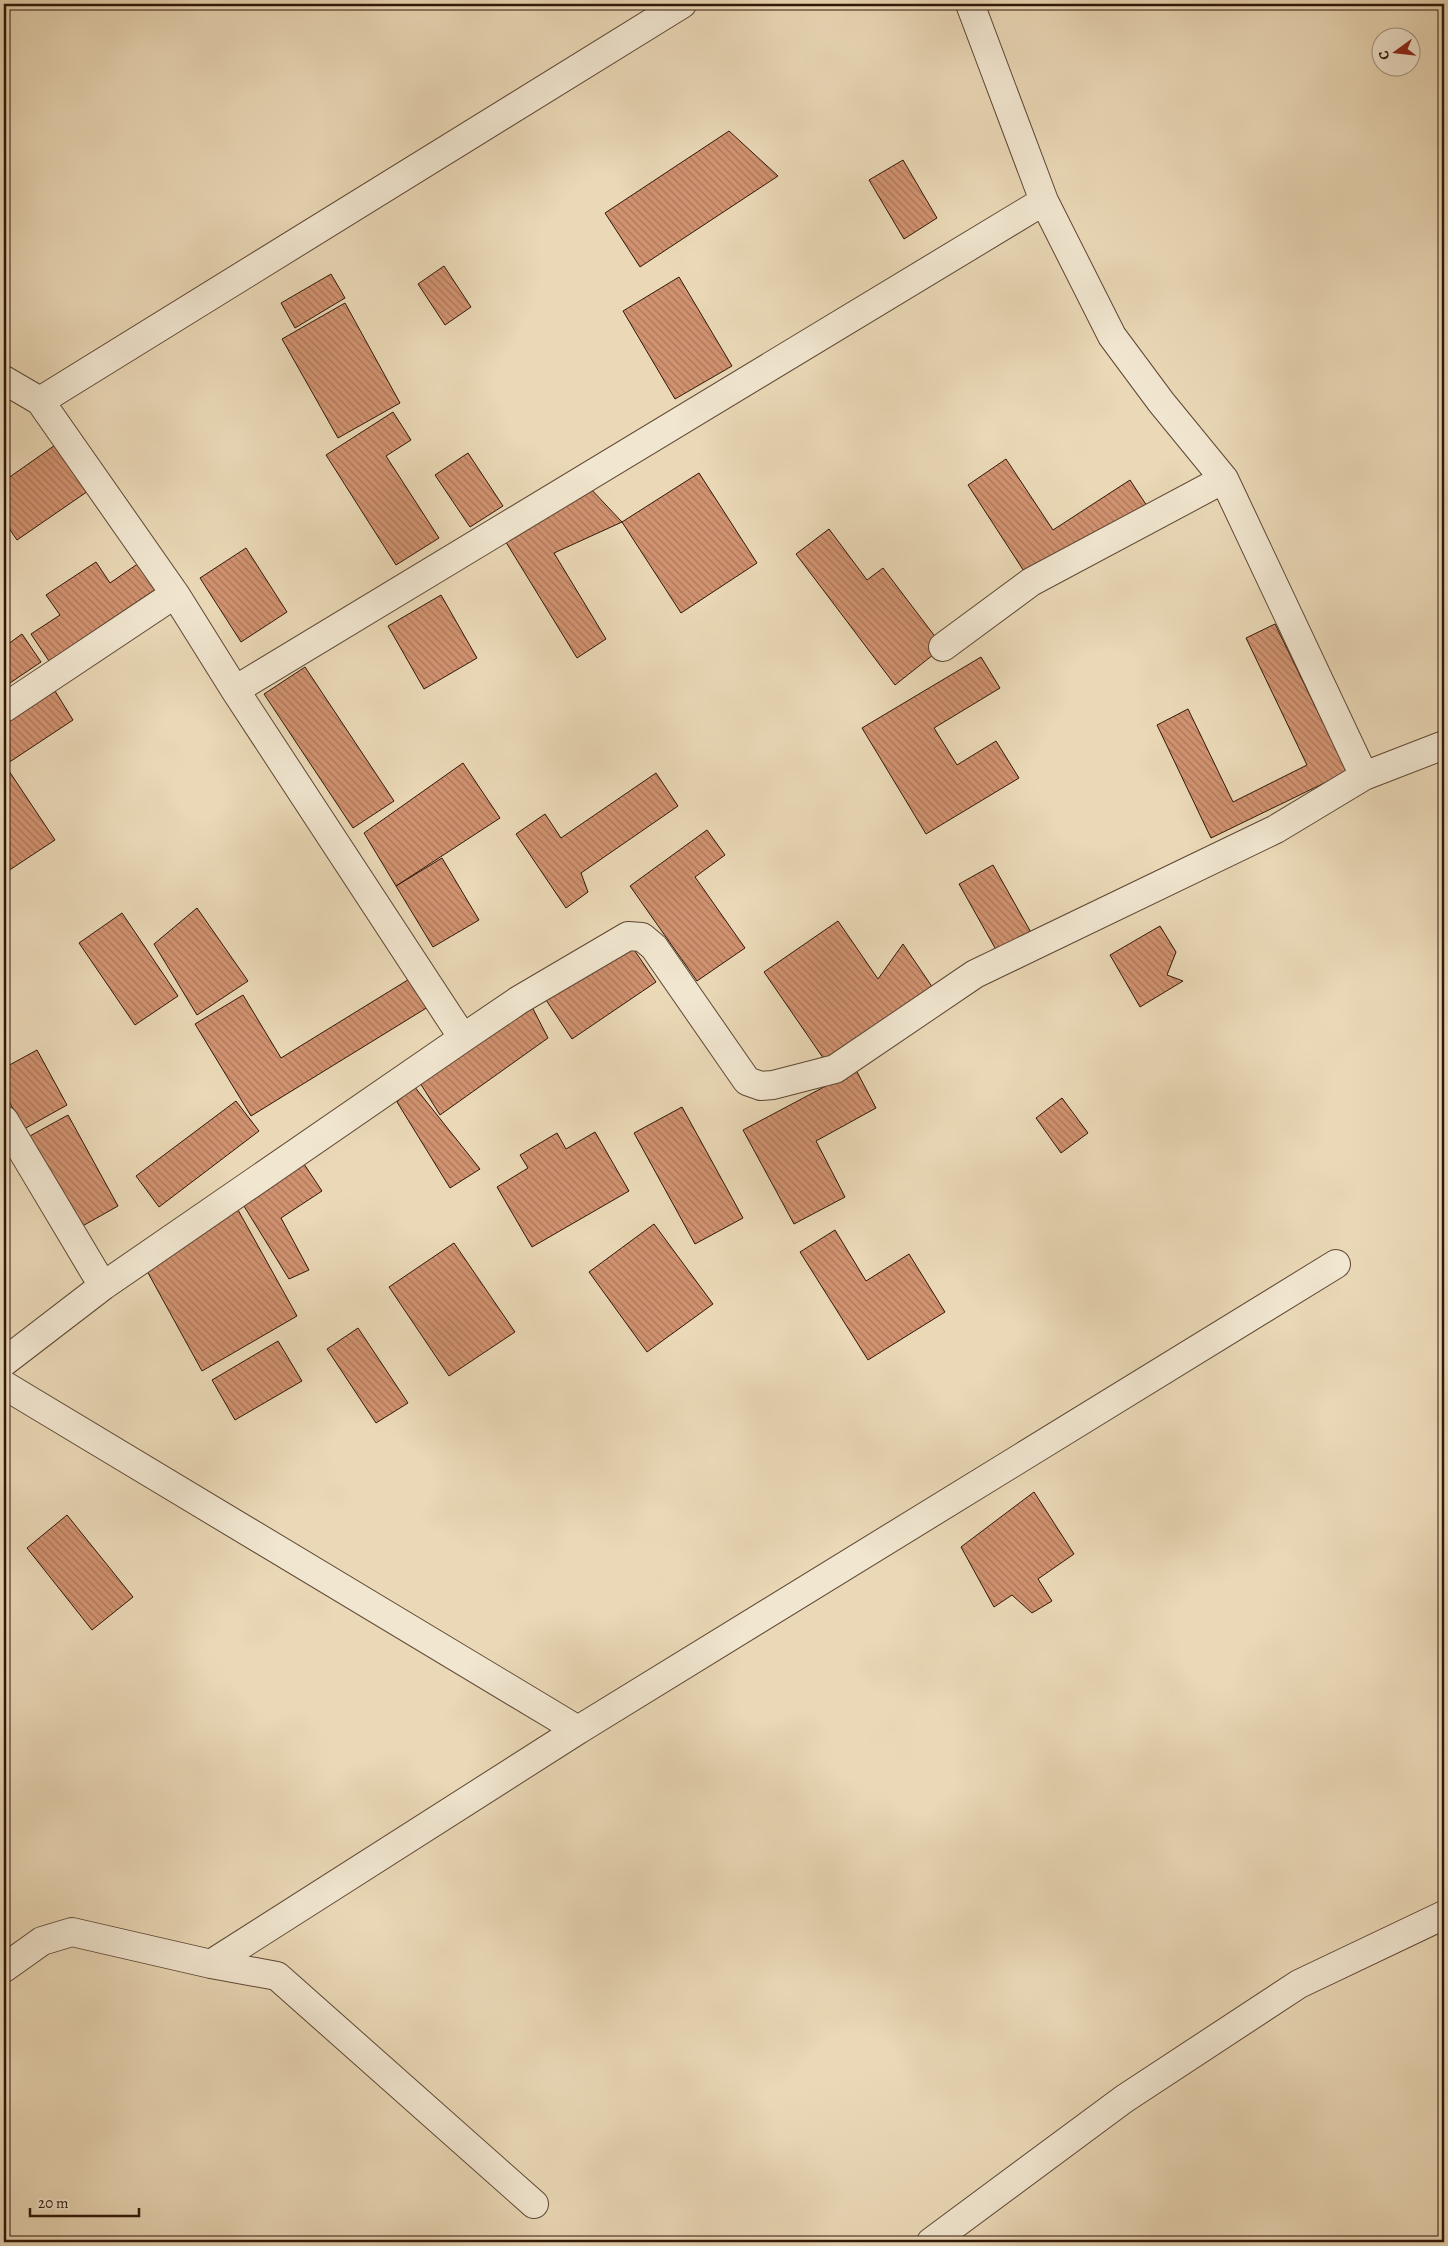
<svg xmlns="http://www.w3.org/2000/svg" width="1448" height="2246" font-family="Alegreya,serif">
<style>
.building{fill:url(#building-back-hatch);stroke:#301708}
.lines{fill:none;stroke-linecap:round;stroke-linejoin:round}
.minor-casing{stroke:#5e4734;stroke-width:30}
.minor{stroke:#f1e6d0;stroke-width:28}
</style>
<defs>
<pattern id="building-back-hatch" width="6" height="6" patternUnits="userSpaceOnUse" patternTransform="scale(1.25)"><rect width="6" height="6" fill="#d19270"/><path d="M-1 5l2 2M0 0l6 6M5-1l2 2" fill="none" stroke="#aa765a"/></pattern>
</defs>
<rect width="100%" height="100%" fill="#ead8b6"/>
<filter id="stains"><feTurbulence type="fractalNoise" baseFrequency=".004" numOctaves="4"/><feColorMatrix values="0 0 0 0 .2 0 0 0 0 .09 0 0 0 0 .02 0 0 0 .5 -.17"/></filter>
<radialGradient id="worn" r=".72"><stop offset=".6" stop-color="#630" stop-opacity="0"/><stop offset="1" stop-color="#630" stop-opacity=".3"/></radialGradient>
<path class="building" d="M729 131 778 176 640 267 605 213Z
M903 160 937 218 904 239 869 180Z
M444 266 471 307 445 325 418 284Z
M331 274 345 298 295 328 281 303Z
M679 277 732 366 675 399 623 311Z
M345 303 400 403 338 438 282 339Z
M393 412 411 440 386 456 439 538 396 565 326 455Z
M58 443 91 489 17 540 4 521V481Z
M468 453 503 506 470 527 435 475Z
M1006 459 1053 530 1130 480 1147 506 1031 582 968 485Z
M699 473 757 563 681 613 622 522Z
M589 487 622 522 554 553 606 639 577 658 504 539Z
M829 529 867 580 883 568 943 647 895 685 796 554Z
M246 548 287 612 241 642 200 578Z
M96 562 110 583 139 563 156 589 49 661 31 634 60 615 46 595Z
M441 595 477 658 424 689 388 626Z
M1275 624 1347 772 1211 838 1157 725 1188 709 1233 802 1307 765 1246 638Z
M22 634 41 662 4 687V647Z
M981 657 1000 688 934 728 957 765 996 741 1019 778 926 834 862 728Z
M305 667 394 801 353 828 264 694Z
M55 691 73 720 5 765 55 840 5 873 4 725Z
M463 763 500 818 396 886 364 833Z
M656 773 678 806 581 873 588 892 566 908 516 834 545 814 561 838Z
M707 830 725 855 695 877 745 948 697 981 630 886Z
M442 858 479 920 433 947 396 886Z
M993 865 1033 936 999 955 959 884Z
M197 908 248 981 197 1015 154 944Z
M122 913 178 996 135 1025 79 943Z
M838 921 878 979 903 944 935 991 828 1065 764 972Z
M1160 926 1176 952 1167 975 1183 981 1140 1007 1110 955Z
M626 938 656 982 572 1039 542 994Z
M411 978 428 1007 251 1116 195 1024 243 995 281 1058Z
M530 1003 548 1038 440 1115 417 1078Z
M37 1050 67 1105 24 1129 4 1092V1068Z
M856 1070 876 1108 816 1141 845 1197 794 1224 743 1130Z
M414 1086 480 1169 450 1188 397 1102Z
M1062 1098 1088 1133 1061 1153 1036 1118Z
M236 1101 259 1131 159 1207 136 1176Z
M682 1107 743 1218 695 1244 634 1133Z
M68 1115 118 1206 79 1228 28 1137Z
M595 1132 629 1191 532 1247 497 1187 528 1168 520 1155 557 1133 566 1149Z
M300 1158 322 1191 281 1218 309 1270 289 1279 239 1198Z
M233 1201 297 1316 202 1371 141 1260Z
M654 1224 713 1304 647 1352 589 1272Z
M835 1230 866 1281 909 1254 945 1312 868 1360 800 1252Z
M454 1243 515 1332 449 1376 389 1287Z
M358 1328 408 1403 376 1423 327 1349Z
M278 1341 302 1381 235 1420 212 1380Z
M1034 1492 1074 1554 1038 1579 1052 1601 1032 1613 1012 1595 994 1607 961 1547Z
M67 1515 133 1597 92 1630 27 1548Z"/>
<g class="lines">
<g class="minor-casing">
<path id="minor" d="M1044 201 1112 336 1161 402 1224 479
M4 380 40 401
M175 594 235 690 1044 201 970 4
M943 647 1031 582 1224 479 1364 776
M235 690 463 1038
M4 708 175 594 40 401 682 4
M4 1120 103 1286
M4 1362 103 1286 463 1038 519 1000 628 936 642 937 654 947 747 1081 761 1086 773 1085 835 1069 975 974 1276 829 1364 776 1444 745
M4 1385 578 1730 1336 1264
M211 1964 578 1730
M4 1968 42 1941 72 1932 211 1964 277 1976 534 2204
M931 2242 1124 2099 1299 1984 1444 1915"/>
</g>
<use href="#minor" class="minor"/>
</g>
<rect width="1448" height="2246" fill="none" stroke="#ead8b6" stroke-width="20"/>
<rect x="5" y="5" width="1438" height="2236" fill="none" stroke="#301708" stroke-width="2.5"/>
<rect x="10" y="10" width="1428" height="2226" fill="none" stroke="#301708"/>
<g transform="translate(1396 52) rotate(255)"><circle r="24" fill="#f1e6d0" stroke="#a49380"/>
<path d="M0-4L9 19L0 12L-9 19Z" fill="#8f2418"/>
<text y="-8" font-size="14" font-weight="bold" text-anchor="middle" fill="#301708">С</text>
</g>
<path d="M30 2208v8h109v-8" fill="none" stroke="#301708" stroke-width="2.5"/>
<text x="38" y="2208" font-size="15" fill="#301708" stroke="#f1e6d0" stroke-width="4" paint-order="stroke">20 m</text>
<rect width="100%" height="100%" filter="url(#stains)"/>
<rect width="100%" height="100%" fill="url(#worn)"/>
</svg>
